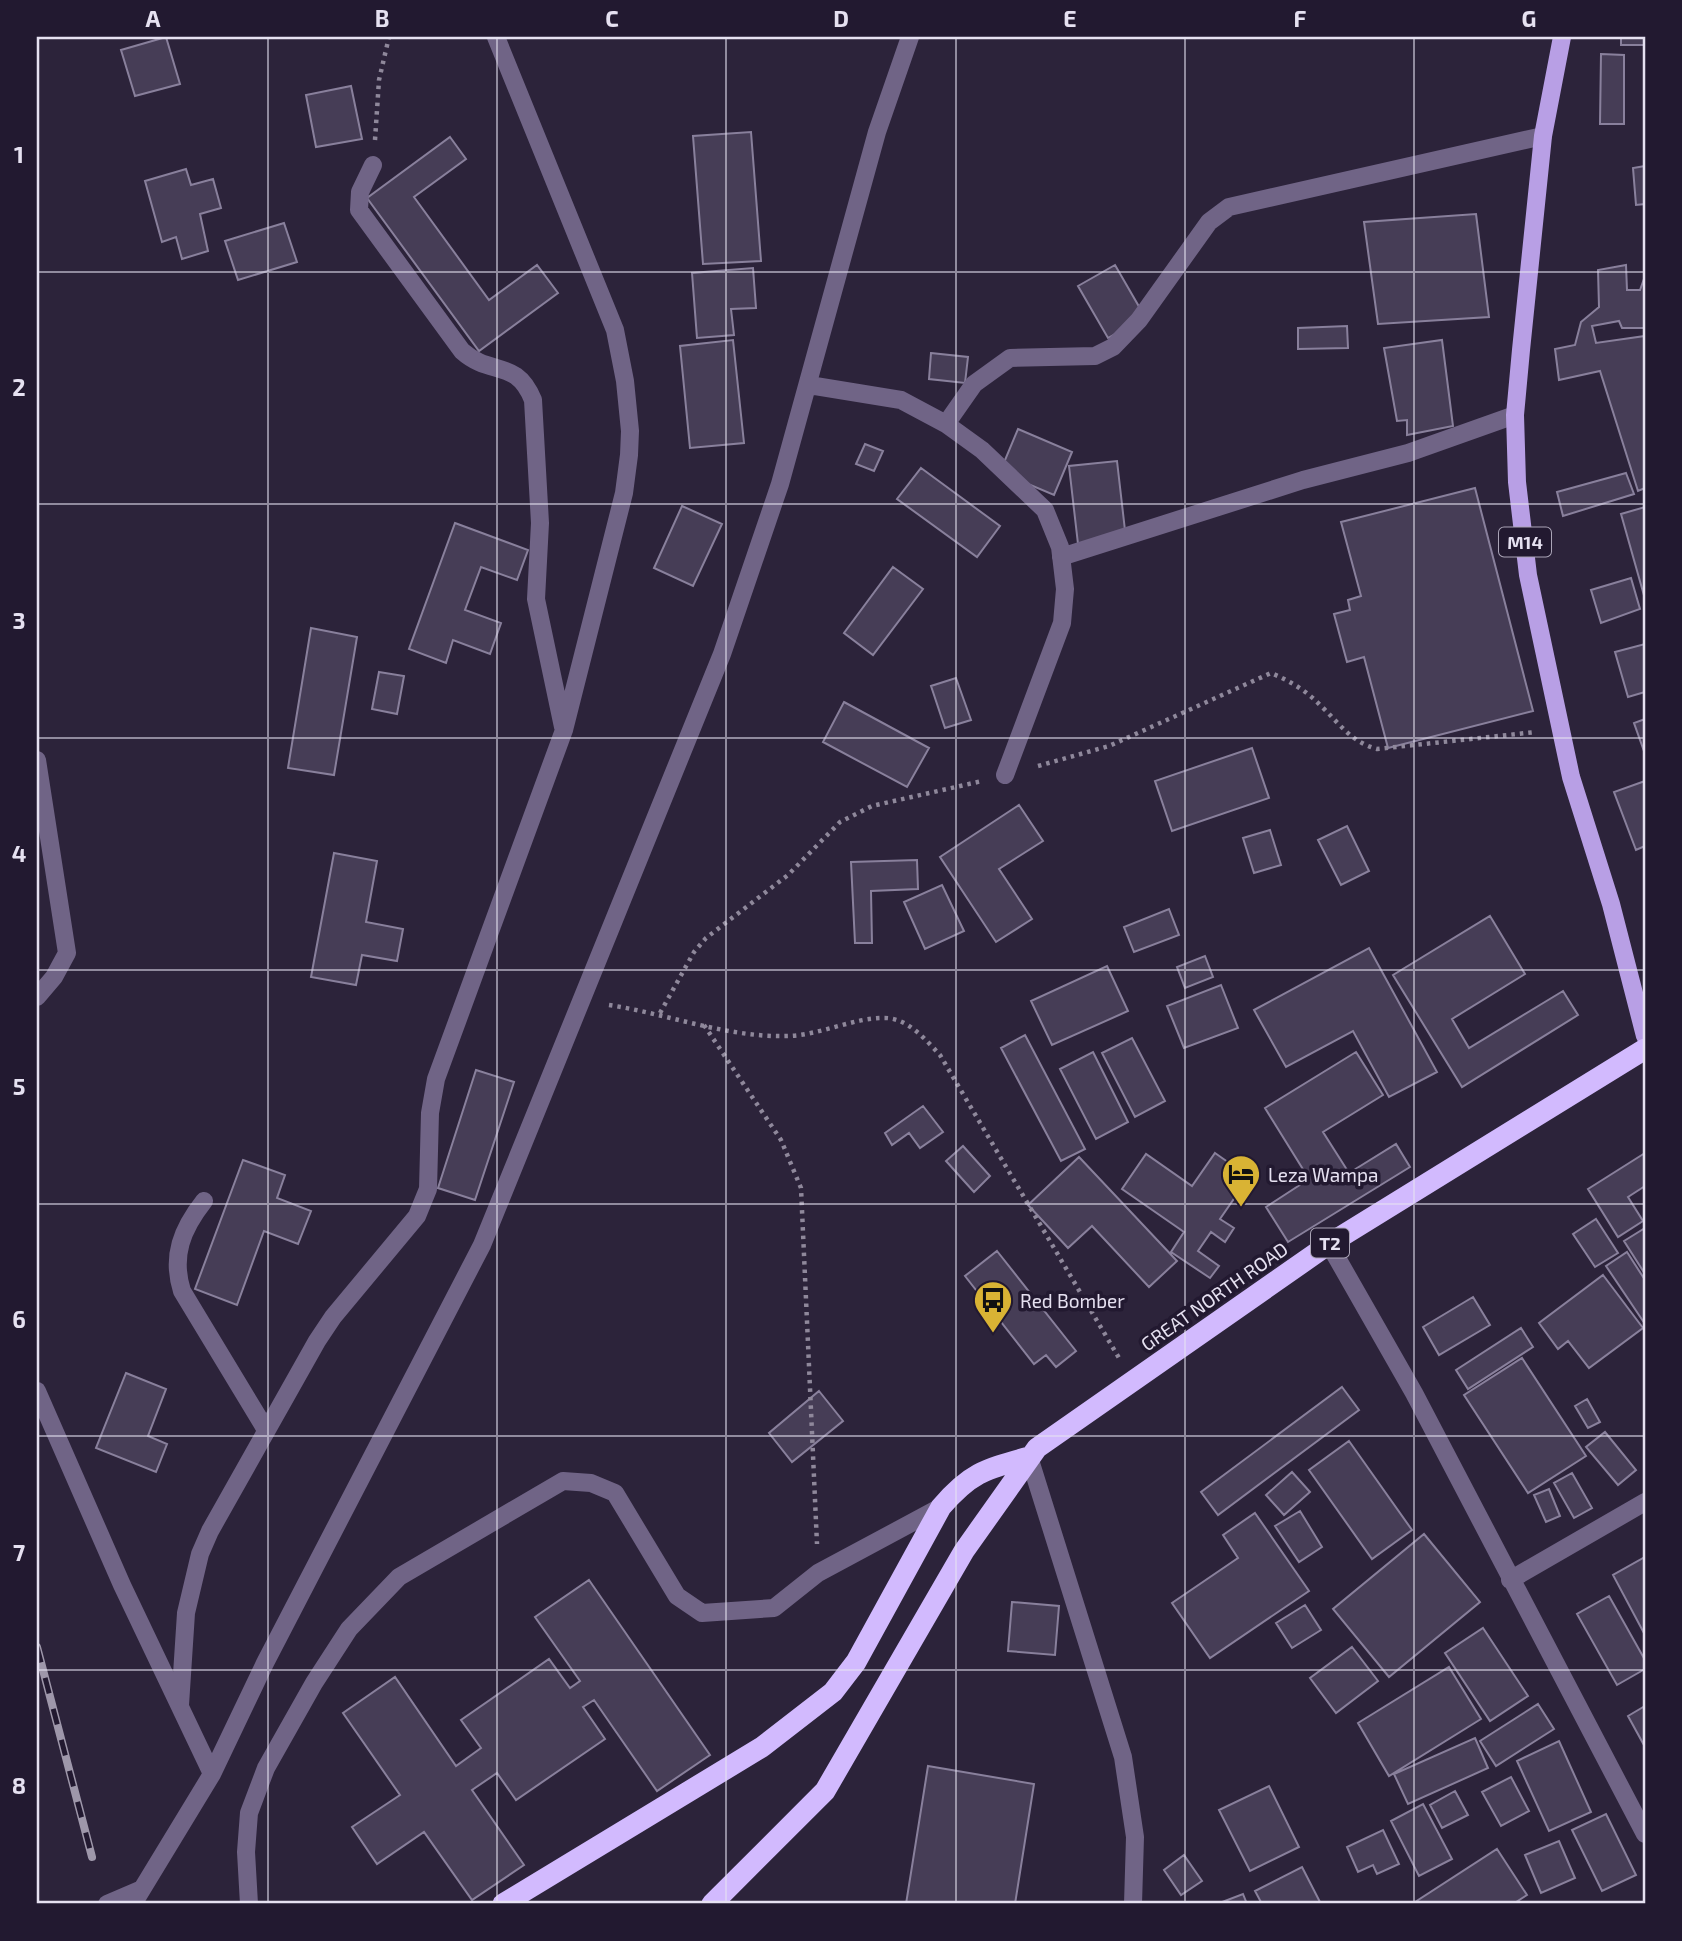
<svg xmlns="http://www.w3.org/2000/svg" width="1682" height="1941" font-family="'Exo 2',sans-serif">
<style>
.building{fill:#463d56;stroke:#89809c;stroke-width:2}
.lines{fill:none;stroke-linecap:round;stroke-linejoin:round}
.path{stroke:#8f889b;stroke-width:4.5;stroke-dasharray:3.5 5;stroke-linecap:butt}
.lane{stroke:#706486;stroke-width:18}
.street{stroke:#706486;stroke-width:18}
.primary{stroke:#b89fe5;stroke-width:18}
.highway{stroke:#d2bafe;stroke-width:21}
.rail-casing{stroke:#9e97aa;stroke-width:8}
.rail{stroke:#221930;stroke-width:5;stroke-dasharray:16;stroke-linecap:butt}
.grid{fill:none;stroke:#e6e1f1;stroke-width:2;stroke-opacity:0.55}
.labels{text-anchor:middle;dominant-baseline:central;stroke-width:7;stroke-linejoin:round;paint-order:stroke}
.shield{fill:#221930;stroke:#aba5b7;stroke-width:2}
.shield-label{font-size:18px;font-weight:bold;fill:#e6e1f1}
.poi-label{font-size:19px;fill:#e6e1f1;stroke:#221930;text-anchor:start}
.street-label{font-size:19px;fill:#e6e1f1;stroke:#221930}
.neatline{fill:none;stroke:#e6e1f1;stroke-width:2.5}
.grid-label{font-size:23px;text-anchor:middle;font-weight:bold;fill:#e6e1f1}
</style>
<rect width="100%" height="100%" fill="#2c233a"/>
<path class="building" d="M166 37 180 84 135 96 121 50Z
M1621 37H1645V45H1621Z
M1601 54 1624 55V124H1600Z
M351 86 362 139 316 147 306 95Z
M751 132 761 261 703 264 693 136Z
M450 137 466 159 414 197 489 300 537 265 558 293 479 351 367 198Z
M1645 166V204L1636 205 1633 168Z
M186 169 191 185 213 179 221 208 200 214 208 251 182 259 176 237 162 242 145 181Z
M1476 214 1489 317 1378 324 1364 222Z
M284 223 297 262 238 280 225 241Z
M1115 265 1145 317 1108 338 1078 286Z
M1626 265 1627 290H1640L1645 276V328H1622L1619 321 1592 326 1596 343 1645 336V488L1638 491 1600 371 1559 380 1555 349 1575 345 1581 322 1599 307 1598 270Z
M753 268 756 308 731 309 734 335 697 338 692 273Z
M1347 326 1348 348 1298 349V328Z
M733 340 744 443 690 448 680 346Z
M1442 340 1453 426 1407 435V420L1397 421 1384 348Z
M931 353 968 357 965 383 929 379Z
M1018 429 1072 452 1054 495 1000 472Z
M865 444 883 451 874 471 856 464Z
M1117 461 1126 539 1078 544 1069 466Z
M921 468 1000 526 977 557 897 499Z
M1626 473 1634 494 1563 516 1557 492Z
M1475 488 1533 711 1388 748 1364 657 1347 662 1334 614 1350 610 1348 600 1361 596 1341 522Z
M682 506 722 524 693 586 654 568Z
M1645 507V599L1621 514Z
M455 523 528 550 517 580 481 567 465 610 501 623 490 654 453 640 446 663 409 649Z
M893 567 923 589 873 655 844 633Z
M1631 578 1640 609 1601 623 1591 590Z
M311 628 357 637 334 775 288 768Z
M1645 644V692L1628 697 1615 652Z
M379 672 404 676 397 714 372 709Z
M956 678 971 720 945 728 931 686Z
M844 702 929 748 907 787 823 742Z
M1645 719V754L1634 723Z
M1252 748 1269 798 1172 831 1155 781Z
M1645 781V846L1636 850 1614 792Z
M1019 805 1043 841 999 869 1032 919 996 942 940 857Z
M1347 826 1369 871 1341 885 1318 840Z
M1270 830 1281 865 1254 873 1243 838Z
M334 853 377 861 366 922 403 929 397 961 362 955 356 985 311 977Z
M917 860 918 889 871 891 872 943H855L851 862Z
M942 885 964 931 925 949 904 902Z
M1169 909 1179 935 1134 952 1124 927Z
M1490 916 1525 974 1452 1019 1469 1048 1563 991 1578 1015 1462 1087 1393 975Z
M1369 948 1437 1072 1389 1097 1353 1031 1286 1067 1254 1010Z
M1205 956 1213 977 1185 988 1177 967Z
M1107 966 1128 1011 1052 1045 1031 1001Z
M1221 985 1238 1028 1184 1048 1167 1006Z
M1025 1035 1085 1149 1061 1161 1001 1048Z
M1132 1038 1165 1101 1135 1117 1102 1053Z
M1093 1052 1128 1122 1096 1139 1060 1069Z
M1356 1052 1383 1095 1323 1132 1349 1173 1396 1144 1410 1167 1288 1242 1266 1207 1309 1179 1265 1108Z
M476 1070 514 1082 475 1200 438 1188Z
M923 1106 943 1132 920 1148 909 1133 892 1145 885 1133Z
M963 1146 990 1176 974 1192 946 1161Z
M1215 1153 1249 1177 1220 1219 1234 1228 1225 1242 1211 1232 1198 1251 1219 1266 1210 1278 1171 1252 1184 1232 1122 1189 1146 1154 1192 1186Z
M1645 1153V1186L1628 1197 1643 1221 1618 1237 1588 1189Z
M1079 1157 1177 1261 1149 1287 1092 1226 1068 1248 1028 1205Z
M243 1160 285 1175 277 1198 311 1211 298 1244 264 1231 237 1305 195 1289Z
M1596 1219 1618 1253 1595 1267 1573 1234Z
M1645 1228V1274L1624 1241Z
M997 1251 1076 1351 1056 1367 1046 1355 1034 1364 965 1276Z
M1627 1252 1645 1280V1324L1606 1266Z
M1603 1275 1643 1328 1589 1368 1568 1341 1558 1349 1539 1323Z
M1473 1297 1490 1325 1439 1355 1423 1327Z
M1521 1328 1533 1347 1468 1389 1456 1370Z
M1522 1358 1586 1456 1528 1493 1464 1395Z
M126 1373 166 1389 148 1436 167 1444 156 1472 96 1448Z
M1342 1387 1359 1410 1218 1515 1201 1492Z
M819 1391 843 1421 792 1462 769 1433Z
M1587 1399 1600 1422 1588 1428 1575 1406Z
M1605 1432 1636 1470 1618 1485 1586 1447Z
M1349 1441 1412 1530 1372 1559 1309 1470Z
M1292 1472 1310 1492 1284 1515 1266 1495Z
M1572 1473 1592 1508 1574 1518 1554 1483Z
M1549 1489 1560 1516 1546 1522 1534 1495Z
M1300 1511 1322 1547 1299 1562 1275 1526Z
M1255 1513 1309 1591 1210 1658 1172 1603 1238 1558 1223 1535Z
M1424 1534 1480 1602 1389 1677 1333 1609Z
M1645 1557V1635L1613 1575Z
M589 1580 710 1755 657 1791 594 1700 583 1707 605 1739 516 1800 497 1773 472 1790 524 1865 472 1900 424 1832 377 1864 352 1827 400 1795 343 1713 395 1677 456 1766 481 1748 461 1720 549 1659 570 1688 580 1681 535 1617Z
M1609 1596 1645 1660V1669L1617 1685 1577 1614Z
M1012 1602 1059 1606 1055 1655 1008 1651Z
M1305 1605 1321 1630 1292 1648 1276 1623Z
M1483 1628 1528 1696 1490 1721 1445 1653Z
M1352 1647 1378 1681 1336 1713 1310 1678Z
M1449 1667 1481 1719 1389 1776 1358 1723Z
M1538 1704 1554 1729 1496 1766 1480 1741Z
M1645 1706V1747L1628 1716Z
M1475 1738 1488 1768 1408 1804 1394 1774Z
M1559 1741 1591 1812 1549 1831 1517 1761Z
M928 1766 1034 1784 1015 1904H906Z
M1511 1777 1529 1811 1501 1826 1482 1792Z
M1269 1786 1299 1847 1250 1871 1219 1810Z
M1455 1791 1468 1815 1442 1828 1430 1805Z
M1423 1804 1452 1859 1419 1876 1391 1821Z
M1606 1814 1636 1875 1602 1891 1572 1830Z
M1383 1830 1399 1864 1377 1874 1373 1865 1358 1872 1347 1847Z
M1559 1841 1575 1878 1541 1893 1525 1855Z
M1497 1849 1527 1895 1513 1904H1412Z
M1184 1855 1202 1881 1181 1895 1164 1870Z
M1302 1867 1321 1904H1262L1255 1891Z
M1243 1894 1247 1904H1217Z"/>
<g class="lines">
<path class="path" d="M375 140 379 80 389 37
M1038 766 1109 746 1271 673C1290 681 1307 691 1321 706 1340 724 1351 742 1377 749L1536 732
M609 1005C668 1014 728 1038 788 1036 820 1035 853 1018 883 1018 907 1017 925 1039 940 1055L1119 1358
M660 1013 694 952 706 938 788 875 840 822 872 806 982 781
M704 1025 781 1140 801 1188 817 1544"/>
<path class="lane" d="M249 1904 246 1852 249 1813 266 1768 314 1683 349 1629 399 1577 563 1481 591 1483 615 1493 677 1596 702 1613 774 1608 818 1573 941 1507"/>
<path class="street" d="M373 165 360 192 359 210 462 351C491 377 516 358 533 400L540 523 536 599 563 727
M809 385 901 400 946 424 982 450 1045 510 1060 547 1065 589 1062 623 1005 775
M946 424 974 384 1010 358 1095 356 1113 347 1139 320 1209 222 1229 207 1543 136
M1061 557 1303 480 1408 453 1515 415
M37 760 67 953 54 977 37 997
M204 1201C182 1229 171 1256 182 1291L266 1430
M1329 1244 1414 1393 1645 1834
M37 1391 122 1585 212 1774
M1029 1457 1123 1757 1135 1837 1133 1904
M1510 1580 1645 1502
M180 1705 186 1613 200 1554 210 1531 317 1341 333 1317 417 1216 428 1189 430 1113 436 1079 564 730 624 493 629 455 630 431 625 381 615 330 496 37
M107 1904 142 1889
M133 1904 212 1774 265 1663 482 1245 722 654 780 484 877 132 910 37"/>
<path class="primary" d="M1562 37 1543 136 1521 350 1515 415 1517 482 1528 575 1571 777 1611 904 1645 1036"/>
<path class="highway" d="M503 1904 762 1747 833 1692 856 1662 941 1507C971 1472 986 1469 1029 1457
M712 1904 825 1791 964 1551 1037 1448 1329 1244 1645 1049"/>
<g class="rail-casing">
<path id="rail" d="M37 1647 92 1857"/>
</g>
<use href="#rail" class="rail"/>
</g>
<path class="grid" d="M268 37V1904M497 37V1904M726 37V1904M956 37V1904M1185 37V1904M1414 37V1904M37 272H1645M37 504H1645M37 738H1645M37 970H1645M37 1204H1645M37 1436H1645M37 1670H1645"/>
<defs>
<g id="hotel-pin" transform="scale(2.0125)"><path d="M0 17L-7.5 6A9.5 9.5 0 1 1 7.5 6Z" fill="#d9b334" stroke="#221930"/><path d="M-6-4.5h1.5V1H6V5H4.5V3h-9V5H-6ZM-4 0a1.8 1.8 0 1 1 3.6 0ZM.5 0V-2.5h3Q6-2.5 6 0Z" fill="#111"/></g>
<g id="bus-pin" transform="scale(2.0125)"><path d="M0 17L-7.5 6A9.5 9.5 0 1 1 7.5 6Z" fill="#d9b334" stroke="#221930"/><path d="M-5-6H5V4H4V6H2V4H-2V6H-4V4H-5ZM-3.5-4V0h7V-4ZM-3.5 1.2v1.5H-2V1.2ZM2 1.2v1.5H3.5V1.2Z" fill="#111"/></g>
</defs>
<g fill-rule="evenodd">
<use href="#hotel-pin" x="1241" y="1174"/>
<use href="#bus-pin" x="993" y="1300"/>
</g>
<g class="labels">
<g class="shield">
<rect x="1499" y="527.5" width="52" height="29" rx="5"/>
<rect x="1311" y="1228.5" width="38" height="29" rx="5"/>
</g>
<g class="shield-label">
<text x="1525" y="542">M14</text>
<text x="1330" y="1243">T2</text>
</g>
<g class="poi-label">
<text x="1268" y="1174">Leza Wampa</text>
<text x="1020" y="1300">Red Bomber</text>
</g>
<g class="street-label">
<text transform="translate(1214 1296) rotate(-35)">GREAT NORTH ROAD</text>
</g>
</g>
<rect width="1682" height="1941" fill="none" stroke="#221930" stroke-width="77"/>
<rect x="38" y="38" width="1606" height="1864" class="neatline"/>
<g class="grid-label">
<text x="153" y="27">A</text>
<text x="382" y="27">B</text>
<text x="612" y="27">C</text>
<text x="841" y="27">D</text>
<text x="1070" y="27">E</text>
<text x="1300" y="27">F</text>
<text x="1529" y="27">G</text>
<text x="19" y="163">1</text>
<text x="19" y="396">2</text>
<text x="19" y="629">3</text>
<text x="19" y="862">4</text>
<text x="19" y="1095">5</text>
<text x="19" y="1328">6</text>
<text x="19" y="1561">7</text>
<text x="19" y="1794">8</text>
</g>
</svg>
